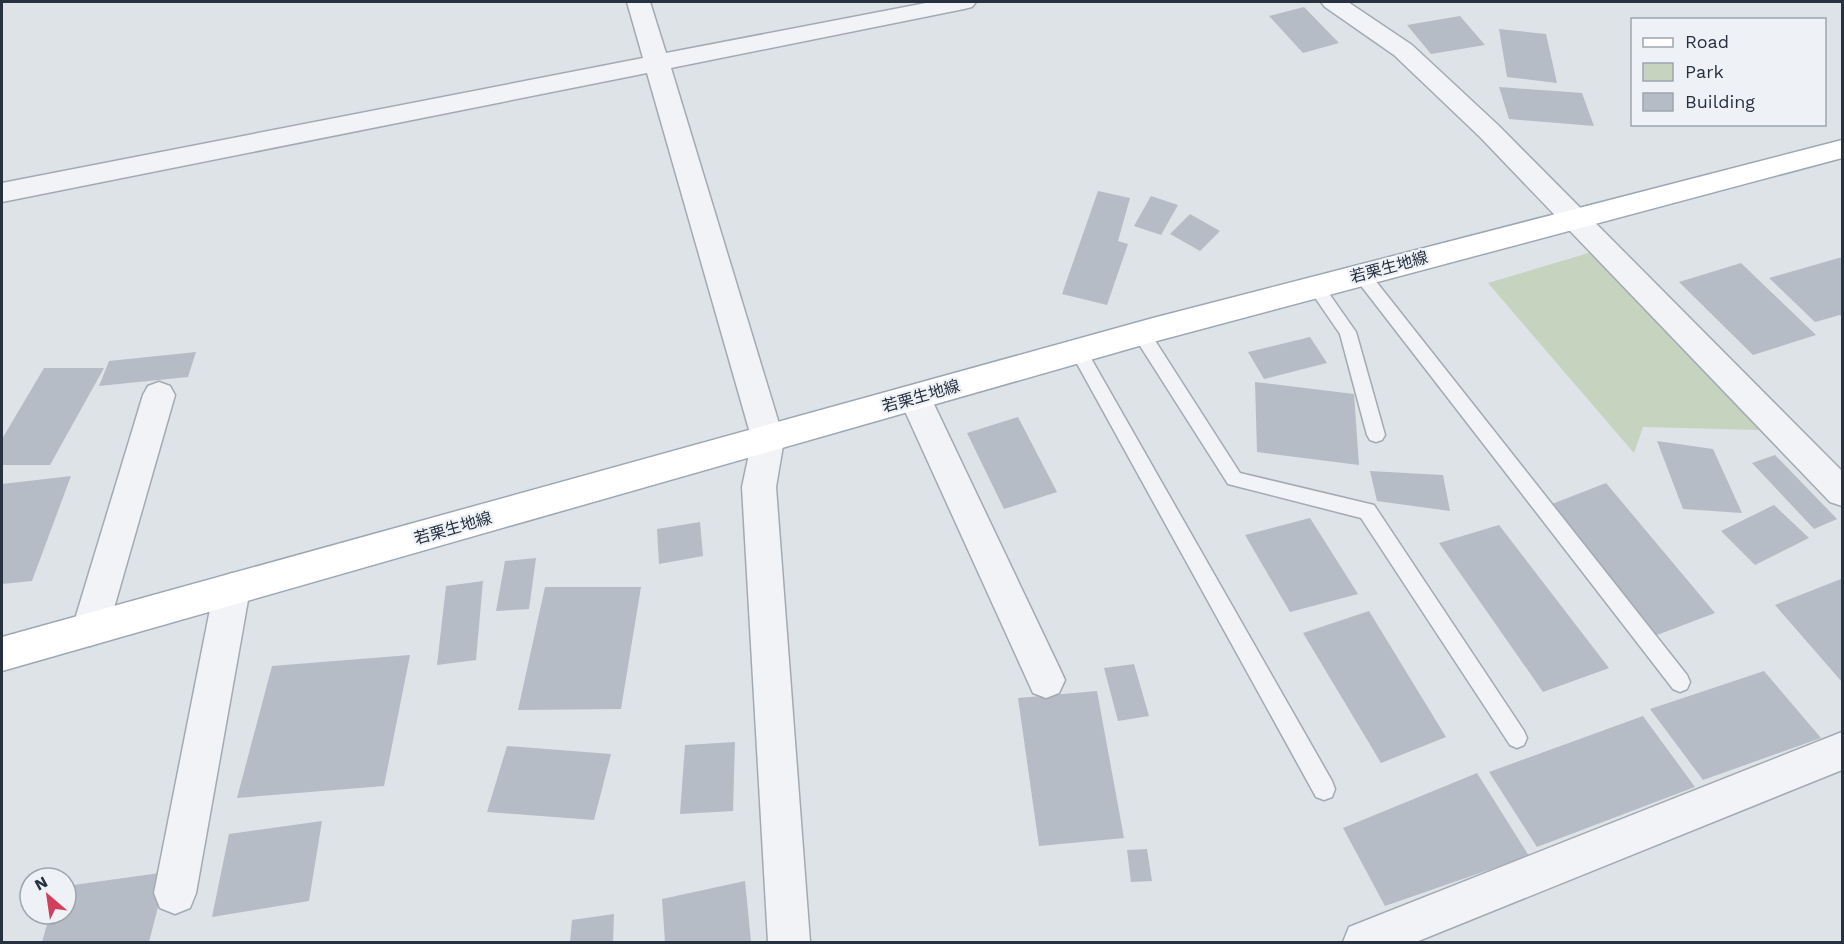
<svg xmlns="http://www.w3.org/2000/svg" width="1844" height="944" font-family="'Work Sans','Noto Sans JP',sans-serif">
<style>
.green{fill:#c5d3bf}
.building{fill:#b5bcc5}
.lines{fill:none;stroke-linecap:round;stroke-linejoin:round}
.service-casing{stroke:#a3aab2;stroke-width:3}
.minor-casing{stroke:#a3aab2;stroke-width:3}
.tertiary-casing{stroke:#a3aab2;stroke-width:3}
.primary-casing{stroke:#9da8b4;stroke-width:3}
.service{fill:#f1f3f7;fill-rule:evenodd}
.minor{fill:#f1f3f7;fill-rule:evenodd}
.tertiary{fill:#f1f3f7;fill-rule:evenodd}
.primary{fill:#fff;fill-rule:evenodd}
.labels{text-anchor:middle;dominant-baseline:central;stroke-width:4.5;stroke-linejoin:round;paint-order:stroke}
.street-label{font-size:16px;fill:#273140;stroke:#eef2f6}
</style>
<rect width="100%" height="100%" fill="#dee3e8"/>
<path class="green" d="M1592 252 1761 430 1643 427 1634 453 1488 283Z"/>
<path class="building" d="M1304 7 1339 43 1303 53 1269 16Z
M1460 16 1485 45 1431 54 1407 25Z
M1499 29 1546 34 1557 83 1507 77Z
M1499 87 1582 93 1594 126 1509 119Z
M1098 191 1130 198 1118 241 1128 244 1107 305 1062 294Z
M1151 196 1178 205 1161 235 1134 226Z
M1190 214 1220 231 1200 251 1170 234Z
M1842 257V317L1840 315 1815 322 1769 278Z
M1741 263 1816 335 1753 355 1679 282Z
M1310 337 1327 363 1264 379 1248 352Z
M196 352 188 377 99 386 109 361Z
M44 368H104L50 465H2V439Z
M1255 382 1354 394 1359 465 1257 452Z
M1018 417 1057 492 1004 509 967 433Z
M1657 441 1713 449 1742 513 1683 509Z
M1775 455 1837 519 1814 529 1752 463Z
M1370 471 1443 475 1450 511 1377 501Z
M71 476 32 581 2 584V484Z
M1606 483 1715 613 1657 635 1552 504Z
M1774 505 1809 538 1755 565 1721 531Z
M1310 518 1358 594 1290 612 1245 535Z
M700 522 703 556 659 564 657 529Z
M1499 525 1609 668 1543 692 1439 543Z
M536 558 529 609 496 611 505 561Z
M1841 579 1842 581V682L1775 605Z
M483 581 476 660 437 665 446 586Z
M545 587H641L621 709 518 710Z
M1369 611 1446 737 1381 763 1303 633Z
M410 655 384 786 237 798 272 666Z
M1134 664 1149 716 1118 721 1104 668Z
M1764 671 1821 738 1703 780 1650 709Z
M1097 691 1124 838 1039 846 1018 698Z
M1643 716 1695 787 1537 847 1489 772Z
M735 742 733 811 680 814 685 745Z
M507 746 611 754 594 820 487 812Z
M1477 773 1529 856 1385 906 1343 828Z
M322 821 309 901 212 917 229 834Z
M1147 849 1152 881 1131 882 1127 850Z
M167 872 149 942H42L50 914H66V886Z
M745 881 751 942H665L662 899Z
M614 914 613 942H570L572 920Z"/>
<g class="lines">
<g class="service-casing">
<path id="service" d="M1361 268 1367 270 1687 675 1690 682 1687 689 1680 692 1673 689 1355 278 1353 274 1355 270Z
M1315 280 1321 282 1356 332 1385 435 1382 440 1376 442 1370 440 1367 435 1340 334 1307 286 1309 282Z
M1141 327 1147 328 1240 473 1374 505 1524 731 1527 738 1524 745 1517 748 1510 745 1361 518 1228 484 1135 338 1133 333 1135 328Z
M1078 344 1084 346 1332 781 1335 789 1332 797 1324 800 1316 797 1070 351 1072 346Z"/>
</g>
<g class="minor-casing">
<path id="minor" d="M627 2H650L666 53 931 2H976L972 7 964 9 671 68 784 440 776 487 810 942H768L742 487 752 440 647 73 2 202V183L643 58Z
M159 382 170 386 175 395 108 629 103 641 90 646 77 641 72 629 143 395 148 386Z
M915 385 926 389 931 398 1059 667 1065 680 1059 693 1046 698 1033 693 899 398 904 389Z
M232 573 245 578 250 589 196 893 190 908 175 914 160 908 154 893 214 589 219 578Z
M1842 732V770L1416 942H1343L1349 927Z"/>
</g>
<g class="tertiary-casing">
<path id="tertiary" d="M1321 2H1348L1412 45 1498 125 1842 471V506L1830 502 1480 137 1394 55 1325 7Z"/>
</g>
<g class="primary-casing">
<path id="primary" d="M1842 140V158L1153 342 2 671V637L1153 318Z"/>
</g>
<use href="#service" class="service"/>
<use href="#minor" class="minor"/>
<use href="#tertiary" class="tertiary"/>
<use href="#primary" class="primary"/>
</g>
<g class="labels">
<g class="street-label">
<text transform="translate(1389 267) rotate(-15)">若栗生地線</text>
<text transform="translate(921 396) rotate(-16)">若栗生地線</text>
<text transform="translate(453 528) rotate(-16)">若栗生地線</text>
</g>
</g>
<rect width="1844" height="944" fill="none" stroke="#273140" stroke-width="6"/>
<rect x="1631" y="18" width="195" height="108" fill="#eef2f6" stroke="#9ea5ad" stroke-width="1.5"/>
<rect x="1643" y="38" width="30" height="9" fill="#ffffff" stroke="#9ea5ad" stroke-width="1.5"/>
<text x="1685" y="48" font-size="18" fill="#273140">Road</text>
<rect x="1643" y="63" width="30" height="18" fill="#c5d3bf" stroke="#9ea5ad" stroke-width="1.5"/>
<text x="1685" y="78" font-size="18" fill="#273140">Park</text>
<rect x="1643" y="93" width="30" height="18" fill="#b5bcc5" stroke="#9ea5ad" stroke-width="1.5"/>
<text x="1685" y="108" font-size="18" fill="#273140">Building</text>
<g transform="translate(48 896) rotate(331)"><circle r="28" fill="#eef2f6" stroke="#9ea5ad" stroke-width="1.5"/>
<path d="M0-4.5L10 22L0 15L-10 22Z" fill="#d23f5b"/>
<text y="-9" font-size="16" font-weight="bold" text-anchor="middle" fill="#273140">N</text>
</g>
</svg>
